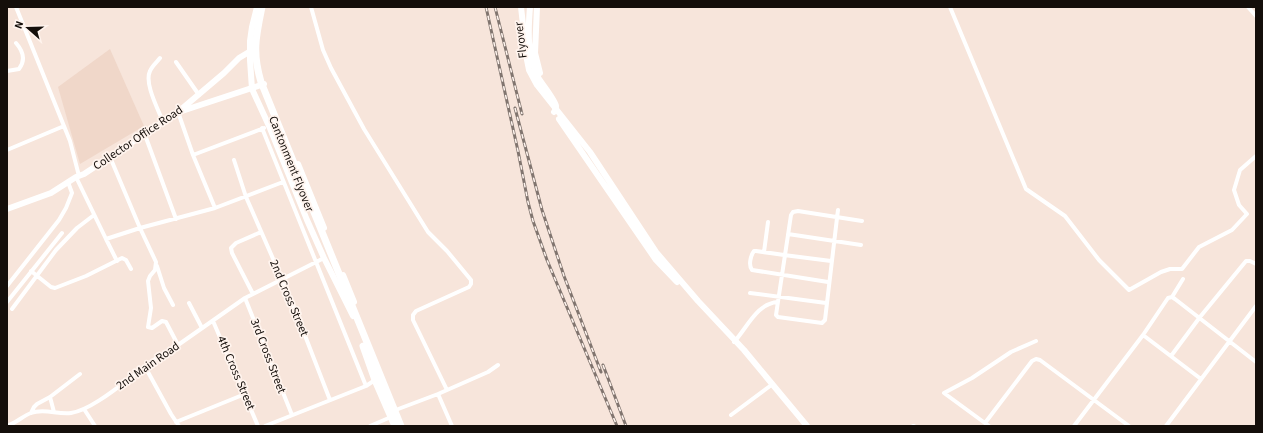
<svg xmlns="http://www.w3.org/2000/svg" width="1263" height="433" font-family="'Source Sans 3',sans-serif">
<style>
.built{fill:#f0d7c9}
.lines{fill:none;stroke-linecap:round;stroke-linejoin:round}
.street{stroke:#fff;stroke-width:4}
.secondary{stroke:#fff;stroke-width:6}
.primary{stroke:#fff;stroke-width:6}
.highway{stroke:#fff;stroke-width:7}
.rail-casing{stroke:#81756f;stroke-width:3}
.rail{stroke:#fff4ee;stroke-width:1.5;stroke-dasharray:4.5;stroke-linecap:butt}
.labels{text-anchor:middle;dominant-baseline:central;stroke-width:3.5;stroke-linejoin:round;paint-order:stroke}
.street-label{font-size:12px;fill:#140e0a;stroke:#fff4ee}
</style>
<rect width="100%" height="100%" fill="#f7e5db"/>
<path class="built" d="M110 49 144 126 80 164 58 87Z"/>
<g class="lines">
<path class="street" d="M16 7 70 141 79 176
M311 7 323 50 331 68 364 129 428 232 447 251 471 280V284L469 287 416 311 413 315V320L447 390
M950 7 1026 189 1065 216 1099 260 1129 290 1161 272 1170 269H1182L1199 247 1232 230 1247 214 1239 205 1234 190 1240 170 1256 156
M1248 7 1256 16
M160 58C157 62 152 66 150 71 144 83 158 109 163 122
M176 62 199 95
M7 71 19 69C26 60 23 51 16 43
M178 112 193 155 215 208
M262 128 366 386
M145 135 176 219
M7 150 64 126
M193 155 264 128
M110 157 140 228 156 262 155 270 150 276 148 281 151 308 148 327 152 328 162 321 166 322 178 345
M234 160 246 197 292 302 330 400
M76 177 106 239 140 228 215 208 283 182
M838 210 837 218 825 320 822 323 778 317 776 315 791 215 793 212 798 211 862 221
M788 234 861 245
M106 239 117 261
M764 252 768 222
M157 266 164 288 173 305
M31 271 51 287 55 288 86 276 122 258 126 260 131 269
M828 282 752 270C748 265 751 255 754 251H756L784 255 831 261
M7 286 59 220 66 208 72 193 68 182
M750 293 826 303
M253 294 232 253 231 248 236 243 261 232
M1172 297 1183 279
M245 298 292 415
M7 302 62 233
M189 303 202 328
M12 309 56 250 77 228 94 215
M213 321 258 426
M1143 335 1201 379
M734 342C747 328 757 303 778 302
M1171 356 1200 317 1246 261H1250L1256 264
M145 369 148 372 171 414 179 426
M438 394 452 426
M50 397 54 412
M84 409 95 426
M393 411 438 394 488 372 498 365
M31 413 34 407 37 404 50 397 80 374
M731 415 770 386
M176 422 245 394
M985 423 1032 361 1036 359 1040 360 1129 426
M7 426C16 423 23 416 31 413 44 408 58 415 71 413 92 410 124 382 141 370L145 369 152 361 178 345 245 298 324 258
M265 426 366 386 375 380
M370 426 391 417
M913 426H914
M989 426 944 393 972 378 1011 352 1036 341
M1074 426 1143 335 1168 298 1172 297 1175 299 1256 362
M1166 426 1256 306"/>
<path class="secondary" d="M530 7C528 31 527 55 538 77 541 83 556 101 556 106 556 109 556 110 554 112
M537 7 535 53 540 73
M182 111 264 84
M7 209 51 193 76 177 84 174 178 112 224 73 239 58 254 49"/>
<path class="primary" d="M257 7 252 27 250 41V60L252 89 269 126 307 220 324 258 353 316
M521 7 527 60 529 70 537 85 590 152 656 252 698 301 744 350 807 426
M559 119 656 260 677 282
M298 164 324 228
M343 275 354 302"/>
<path class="highway" d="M262 7C256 36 252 52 261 82L401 426
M363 346 375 380 395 426"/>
<g class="rail-casing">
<path id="rail" d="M486 7 518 151 528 202 533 221 547 260 617 426
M495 7 522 114
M515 108 542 210 564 276 601 372
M603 365 626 426"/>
</g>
<use href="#rail" class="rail"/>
</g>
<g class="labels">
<g class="street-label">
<text transform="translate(521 40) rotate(-97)">Flyover</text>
<text transform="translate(138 138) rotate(-34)">Collector Office Road</text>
<text transform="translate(291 164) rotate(68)">Cantonment Flyover</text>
<text transform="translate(289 298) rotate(67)">2nd Cross Street</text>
<text transform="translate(268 356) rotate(69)">3rd Cross Street</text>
<text transform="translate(148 366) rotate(-35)">2nd Main Road</text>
<text transform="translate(236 373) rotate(67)">4th Cross Street</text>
</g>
</g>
<rect width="1263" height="433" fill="none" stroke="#140e0a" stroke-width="16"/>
<g transform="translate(28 28) rotate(290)" stroke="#fff4ee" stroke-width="3" paint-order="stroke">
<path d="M0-3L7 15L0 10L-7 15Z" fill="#140e0a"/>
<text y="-6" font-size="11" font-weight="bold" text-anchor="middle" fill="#140e0a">N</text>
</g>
</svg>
